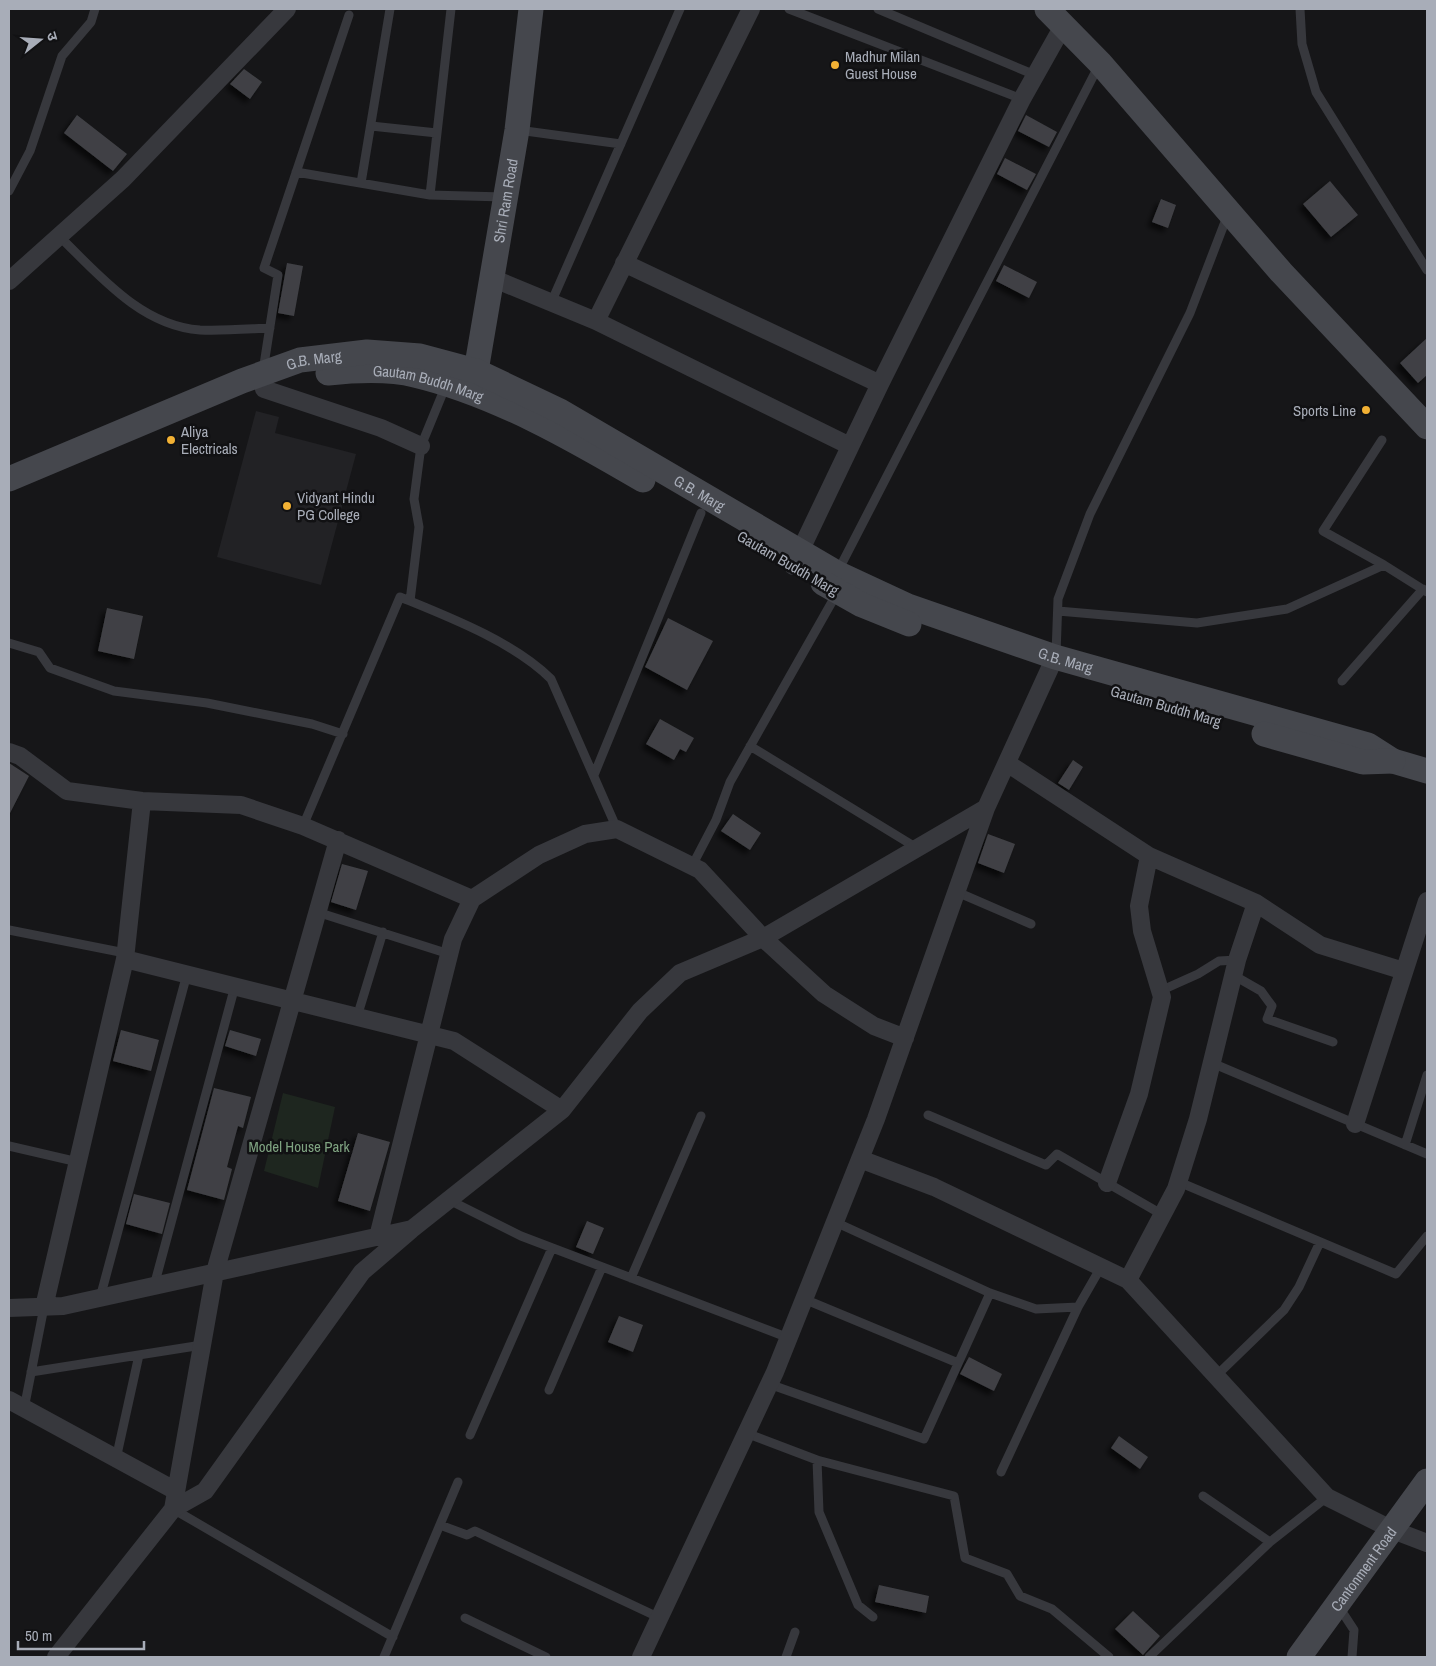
<svg xmlns="http://www.w3.org/2000/svg" width="1436" height="1666" font-family="'Archivo Narrow','Noto Sans Devanagari',sans-serif">
<style>
.built{fill:#222225}
.green{fill:#1e261f}
.building{fill:#404145;filter:url(#shadow)}
.lines{fill:none;stroke-linecap:round;stroke-linejoin:round}
.lane{stroke:#37383d;stroke-width:9}
.street{stroke:#37383d;stroke-width:18}
.secondary{stroke:#45474d;stroke-width:25}
.poi-dot{fill:#f2b134;stroke:#111113;stroke-width:2}
.labels{text-anchor:middle;dominant-baseline:central;stroke-width:5;stroke-linejoin:round;paint-order:stroke}
.poi-label{font-size:15px;fill:#a8adb8;stroke:#111113;text-anchor:start}
.street-label{font-size:15px;fill:#a8adb8;stroke:#111113}
.park-label{font-size:15px;fill:#7fa381;stroke:#111113}
</style>
<defs>
<filter id="shadow"><feDropShadow dx="-4.5" dy="4.5" stdDeviation="2.5" flood-color="#0009"/></filter>
</defs>
<rect width="100%" height="100%" fill="#161618"/>
<path class="built" d="M256 411 279 417 275 433 356 454 321 585 217 557Z"/>
<path class="green" d="M283 1093 335 1107 318 1188 264 1171Z"/>
<path class="building" d="M244 69 262 82 250 99 230 84Z
M77 115 127 154 113 171 64 133Z
M1026 115 1057 132 1049 147 1018 131Z
M1005 158 1036 174 1027 190 997 174Z
M1330 181 1358 215 1331 237 1303 204Z
M1161 199 1176 205 1168 228 1152 222Z
M287 263 303 266 294 316 278 313Z
M1004 265 1037 282 1029 298 996 281Z
M1427 338V375L1418 383 1400 363Z
M107 608 143 616 134 659 98 651Z
M668 618 713 641 687 690 645 667Z
M660 719 694 738 686 752 680 749 674 760 646 744Z
M1073 760 1083 767 1069 790 1058 783Z
M9 763 29 776 9 815Z
M733 814 761 833 750 850 721 831Z
M988 834 1015 844 1004 873 978 863Z
M342 864 368 871 356 910 331 902Z
M121 1030 159 1040 151 1071 113 1061Z
M230 1030 261 1039 256 1056 225 1046Z
M214 1088 251 1097 243 1128 238 1126 227 1167 232 1169 224 1200 187 1190Z
M358 1133 390 1142 370 1211 338 1201Z
M134 1194 170 1203 162 1234 126 1224Z
M587 1221 604 1228 593 1254 576 1247Z
M619 1316 643 1325 633 1352 608 1342Z
M969 1357 1002 1374 994 1391 960 1374Z
M1119 1436 1148 1457 1140 1469 1111 1448Z
M879 1585 929 1596 926 1613 875 1602Z
M1133 1611 1160 1636 1143 1655 1115 1629Z"/>
<g class="lines">
<path class="lane" d="M789 9 1022 99
M878 9 1035 75
M1300 9 1302 44 1316 92 1427 270
M371 126 437 133
M518 130 621 144
M296 172 430 195 504 197
M361 183 390 9
M9 191 30 151 62 56 91 22 95 9
M430 195 451 9
M59 236C98 274 141 326 200 330 223 331 247 329 270 328
M551 303 680 9
M263 371 278 275 264 268 349 15
M1382 440 1323 531 1384 565 1427 592
M838 571 1099 65
M410 601 419 527 414 499 421 446 446 385
M1058 611 1197 623 1287 609 1384 565
M9 643 39 652 50 668 114 691 207 703 312 724 343 734
M1056 654 1058 599 1090 514 1190 313 1228 214
M1342 681 1423 589
M750 746 917 848
M594 775 701 513
M303 826 400 597C449 617 514 642 551 679L617 829
M692 866 716 820 730 782 837 593
M957 892 1031 924
M317 912 449 954
M9 930 125 953
M1233 975 1261 991 1272 1006 1267 1019 1333 1042
M1160 991 1198 974 1219 961 1237 960
M357 1017 383 932
M1212 1063 1427 1154
M928 1115 1046 1165 1057 1154 1163 1215
M1405 1145 1427 1075
M9 1146 78 1162
M1179 1182 1396 1274 1427 1236
M449 1200 521 1236 789 1338
M835 1222 990 1293 1036 1309 1078 1307
M631 1278 701 1116
M154 1286 235 986
M100 1298 187 974
M804 1299 958 1363
M31 1372 202 1345
M1216 1376 1284 1310 1299 1287 1320 1242
M769 1384 924 1439 990 1293
M549 1390 602 1267
M24 1409 44 1307
M746 1433 817 1460 954 1496 965 1558 1007 1574 1020 1596 1052 1609 1109 1657
M470 1435 552 1248
M116 1459 139 1355
M817 1460 819 1512 858 1605 873 1617
M1001 1472 1078 1307 1101 1267
M1203 1496 1270 1542
M173 1509 393 1637
M440 1525 467 1535 475 1531 660 1618
M1339 1607 1354 1630 1352 1657
M465 1618 546 1657
M384 1657 458 1482
M786 1657 795 1632
M1149 1657 1270 1542 1327 1497"/>
<path class="street" d="M624 263 880 384
M492 278 596 321 850 446
M9 281 123 179 287 9
M596 321 751 9
M264 389 381 428 421 446
M793 566 880 384 1022 99 1063 26
M9 752 20 756 67 791 142 801 241 805 303 826 472 899
M1007 763 1149 856 1256 903 1320 945 1404 971
M125 959 454 1041 562 1110
M1355 1124 1427 901
M860 1159 934 1187 1128 1280 1327 1497 1393 1530 1427 1543
M1107 1183 1139 1094 1162 997 1142 931 1139 906 1149 856
M378 1237 453 939 472 899 539 855 585 834 617 829 700 870 763 938 824 994 874 1026 905 1038
M1128 1280 1176 1189 1198 1119 1237 960 1256 903
M44 1307 125 959 142 801
M9 1308 63 1306 412 1229 562 1110 640 1011 680 973 763 938 986 808 1055 657
M9 1400 176 1491
M173 1509 215 1272 338 840
M56 1657 173 1509 205 1491 362 1272 411 1230
M641 1657 775 1372 876 1119 986 808"/>
<g class="secondary">
<path d="M1047 9 1100 63 1281 272 1427 427"/>
<path id="s1" d="M328 373C356 370 387 368 415 375 495 394 573 439 643 480"/>
<path id="s2" d="M470 386 476 371 517 130 531 9"/>
<path id="s3" d="M9 479 242 381 300 360 367 352 420 356 476 371 560 411 837 573 908 606 1055 657 1368 745 1393 761 1427 771"/>
<path d="M823 583 862 605 909 624"/>
<path d="M1264 734 1363 762 1393 761"/>
<path id="s4" d="M1299 1657 1427 1481"/>
</g>
</g>
<g class="poi-dot">
<circle cx="835" cy="65" r="5"/>
<circle cx="1366" cy="410" r="5"/>
<circle cx="171" cy="440" r="5"/>
<circle cx="287" cy="506" r="5"/>
</g>
<g class="labels">
<g class="poi-label">
<text x="845" y="56">Madhur Milan<tspan x="845" dy="17">Guest House</tspan></text>
<text x="1356" y="410" text-anchor="end">Sports Line</text>
<text x="181" y="431">Aliya<tspan x="181" dy="17">Electricals</tspan></text>
<text x="297" y="497">Vidyant Hindu<tspan x="297" dy="17">PG College</tspan></text>
</g>
<g class="street-label">
<text stroke="none"><textPath href="#s2" startOffset="189">Shri Ram Road</textPath></text>
<text stroke="none"><textPath href="#s3" startOffset="328">G.B. Marg</textPath></text>
<text stroke="none"><textPath href="#s1" startOffset="102">Gautam Buddh Marg</textPath></text>
<text stroke="none"><textPath href="#s3" startOffset="748">G.B. Marg</textPath></text>
<text transform="translate(788 563) rotate(30)">Gautam Buddh Marg</text>
<text stroke="none"><textPath href="#s3" startOffset="1152">G.B. Marg</textPath></text>
<text transform="translate(1166 706) rotate(16)">Gautam Buddh Marg</text>
<text stroke="none"><textPath href="#s4" startOffset="109">Cantonment Road</textPath></text>
</g>
<g class="park-label">
<text x="299" y="1146">Model House Park</text>
</g>
</g>
<rect width="1436" height="1666" fill="none" stroke="#a8adb8" stroke-width="20"/>
<g transform="translate(40 40) rotate(73)" stroke="#111113" stroke-width="4" paint-order="stroke">
<path d="M0-4L9 19L0 12L-9 19Z" fill="#a8adb8"/>
<text y="-8" font-size="14" font-weight="bold" text-anchor="middle" fill="#a8adb8">उ</text>
</g>
<path d="M18 1641v8h126v-8" fill="none" stroke="#a8adb8" stroke-width="2.5"/>
<text x="25" y="1641" font-size="15" fill="#a8adb8" stroke="#111113" stroke-width="4" paint-order="stroke">50 m</text>
</svg>
